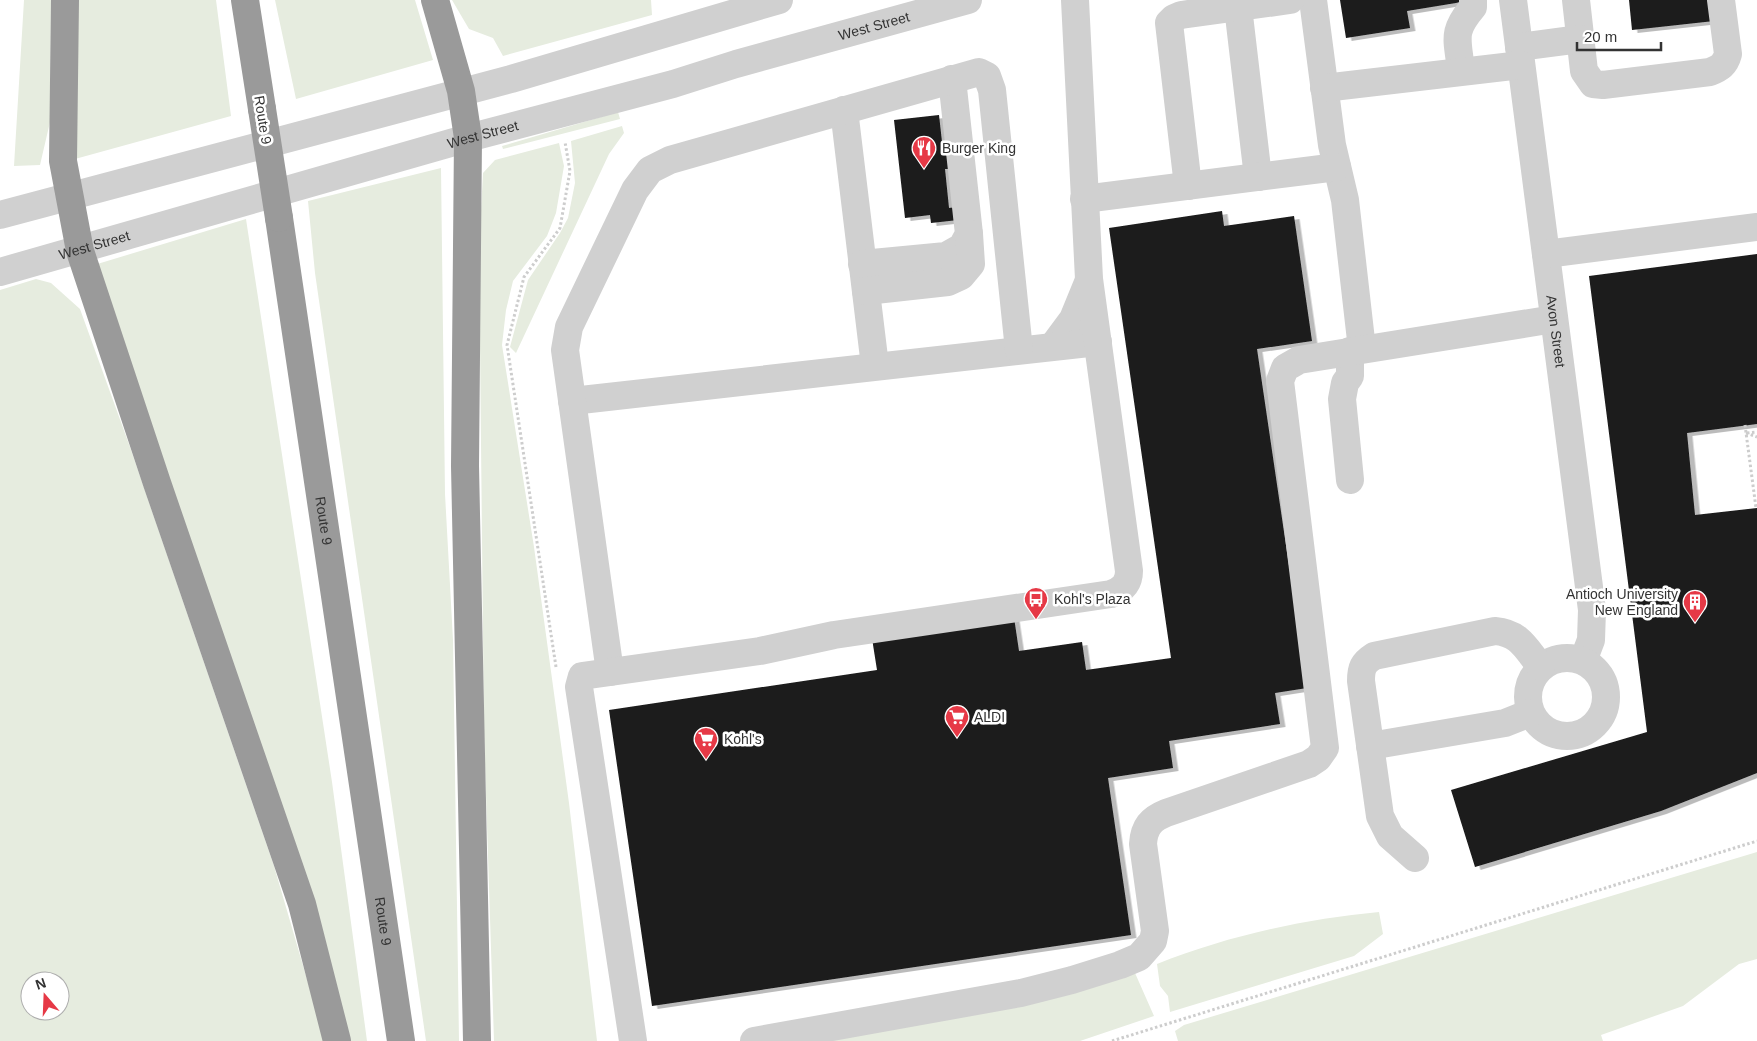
<svg xmlns="http://www.w3.org/2000/svg" width="1757" height="1041" font-family="Arial,sans-serif">
<style>
.green{fill:#e6ecdf;fill-rule:evenodd}
.building{fill:#1a1a1a;filter:url(#shadow)}
.lines{fill:none;stroke-linecap:round;stroke-linejoin:round}
.path{stroke:#cdcdcd;stroke-width:3;stroke-dasharray:2.5 2.5;stroke-linecap:butt}
.minor{stroke:#d0d0d0;stroke-width:28}
.highway{stroke:#9a9a9a;stroke-width:28}
.highway-bridge{stroke:#9a9a9a;stroke-width:28}
.labels{text-anchor:middle;dominant-baseline:central;stroke-width:5;stroke-linejoin:round;paint-order:stroke}
.street-label{font-size:14px;fill:#333;stroke:#fff}
.poi-label{font-size:14px;fill:#333;stroke:#fff;text-anchor:start}
</style>
<defs>
<filter id="shadow"><feDropShadow dx="5.5" dy="3" stdDeviation="0" flood-color="#0004"/></filter>
</defs>
<rect width="100%" height="100%" fill="#fff"/>
<path class="green" d="M24 0H51L50 122 40 165 14 166Z
M78 0H216L231 116 75 159Z
M275 0H415L433 60 296 99Z
M452 0H651L652 15 503 56 493 38 469 29Z
M618 112 620 119 503 149 502 146Z
M622 126 624 133 609 154 516 353 510 347 528 280 560 233 568 218 575 183 571 141Z
M559 143 564 166 556 213 547 236 513 281 506 310 502 345 534 547 569 803 597 1041H494L484 733 479 249 483 173 495 160Z
M441 168 445 494 453 640 459 1041H426L315 273 308 201Z
M246 219 332 782 367 1041H347L94 265Z
M36 279 51 283 80 309 130 447 274 866 325 1041H0V290ZM30 981H60V1011H30Z
M1757 852V959L1739 964 1683 1006 1601 1035 1603 1041H1178L1175 1031 1184 1025Z
M1379 912 1383 934 1354 956 1170 1012 1168 996 1160 986 1157 964C1227 936 1304 919 1379 912Z
M1135 973 1154 1016 1080 1041H827Z"/>
<path class="building" d="M1340 0H1468V1L1407 11 1410 28 1346 38Z
M1629 0H1712L1714 21 1632 30Z
M939 115 942 142H948L952 169H945L949 208 957 207 958 220 931 223 930 215 905 218 894 120Z
M1222 211 1224 226 1294 216 1312 341 1257 349 1307 688 1275 693 1280 724 1169 741 1173 768 1108 778 1131 935 652 1006 609 710 877 670 871 632 1013 611 1019 651 1082 642 1086 670 1171 658 1109 228Z
M1757 254V424L1687 433 1695 515 1757 508V773L1661 811 1475 867 1451 790 1647 732 1589 276Z"/>
<g class="lines">
<path class="path" d="M1745 425 1756 508
M1746 433 1757 437
M1747 433 1757 432
M556 667 507 345 524 277 560 228 570 171 565 142
M1112 1041 1757 841"/>
<g class="minor">
<path d="M1313 0 1332 145 1345 200 1362 349"/>
<path id="s1" d="M1513 0 1592 610 1591 640 1583 661"/>
<path d="M1576 0 1584 71 1593 84 1603 85 1710 72C1720 68 1725 65 1728 54L1721 0"/>
<path d="M1238 7 1258 177"/>
<path d="M1519 47 1580 39"/>
<path d="M1461 71C1458 39 1451 33 1473 7V0"/>
<path d="M1324 88 1521 65"/>
<path d="M844 110 875 366"/>
<path d="M1188 186 1169 23 1174 18 1181 15 1290 0"/>
<path d="M1084 199 1337 167"/>
<path d="M0 215 511 79 779 0"/>
<path d="M1546 254 1757 227"/>
<path d="M862 264 946 256 962 247 969 234 952 79"/>
<path id="s2" d="M0 272 468 138 673 84 736 64 968 0"/>
<path d="M866 291 948 282 961 276 971 264 969 234"/>
<path d="M1053 346 1073 319 1089 280"/>
<path d="M572 401 1098 342"/>
<path d="M1350 480 1342 399 1345 383 1350 376V351"/>
<circle cx="1567" cy="697" r="39"/>
<path d="M610 672 565 350 569 327 635 190 650 170 670 160 979 72 987 76 992 90 1019 350"/>
<path d="M1370 746 1505 723 1530 713"/>
<path d="M1415 858 1390 836 1380 816 1361 681C1361 668 1363 663 1374 656L1495 631C1520 633 1526 649 1541 667"/>
<path d="M633 1041 579 687 582 676 760 651 834 635 1111 594C1122 590 1129 584 1129 571L1089 279 1075 0"/>
<path d="M754 1041 1021 993 1072 980 1120 965 1139 957 1153 941 1155 931 1143 844C1144 827 1151 819 1166 813L1309 764 1318 758 1325 748 1280 381 1285 368 1299 360 1554 319"/>
</g>
<g class="highway">
<path d="M65 0 63 161 80 251 157 483 302 904 337 1041"/>
<path d="M245 0 262 109"/>
<path d="M435 0 461 91 468 138 465 466 477 1041"/>
<path id="s3" d="M279 218 401 1041"/>
</g>
<path class="highway-bridge" d="M262 109 279 218"/>
</g>
<defs>
<g id="restaurant-pin" transform="scale(1.25)"><path d="M0 17L-7.5 6A9.5 9.5 0 1 1 7.5 6Z" fill="#e63946" stroke="#fff"/><path d="M-5-6h1v4h1v-4h1v4h1v-4h1v5L-1.5 .5V6h-2V.5L-5-1ZM5-6V6H3V1.5H1.5Q1.5-4 5-6Z" fill="#fff"/></g>
<g id="bus-pin" transform="scale(1.25)"><path d="M0 17L-7.5 6A9.5 9.5 0 1 1 7.5 6Z" fill="#e63946" stroke="#fff"/><path d="M-5-6H5V4H4V6H2V4H-2V6H-4V4H-5ZM-3.5-4V0h7V-4ZM-3.5 1.2v1.5H-2V1.2ZM2 1.2v1.5H3.5V1.2Z" fill="#fff"/></g>
<g id="building-pin" transform="scale(1.25)"><path d="M0 17L-7.5 6A9.5 9.5 0 1 1 7.5 6Z" fill="#e63946" stroke="#fff"/><path d="M-4-6H4V6H1V3H-1V6H-4ZM-2.5-4.3h1.7v1.8h-1.7ZM.8-4.3h1.7v1.8H.8ZM-2.5-1h1.7V.8h-1.7ZM.8-1h1.7V.8H.8Z" fill="#fff"/></g>
<g id="supermarket-pin" transform="scale(1.25)"><path d="M0 17L-7.5 6A9.5 9.5 0 1 1 7.5 6Z" fill="#e63946" stroke="#fff"/><path d="M-6-5.5h2.5l.6 2H6L4.5 2H-2.5L-4.4-4H-6ZM-1.5 3.2a1.3 1.3 0 1 0 .1 0ZM3 3.2a1.3 1.3 0 1 0 .1 0Z" fill="#fff"/></g>
</defs>
<g fill-rule="evenodd">
<use href="#restaurant-pin" x="924" y="148"/>
<use href="#bus-pin" x="1036" y="599"/>
<use href="#building-pin" x="1695" y="602"/>
<use href="#supermarket-pin" x="957" y="717"/>
<use href="#supermarket-pin" x="706" y="739"/>
</g>
<g class="labels">
<g class="street-label">
<text stroke="none"><textPath href="#s2" startOffset="908">West Street</textPath></text>
<text transform="translate(263 120) rotate(81)">Route 9</text>
<text stroke="none"><textPath href="#s2" startOffset="502">West Street</textPath></text>
<text stroke="none"><textPath href="#s2" startOffset="98">West Street</textPath></text>
<text stroke="none"><textPath href="#s1" startOffset="334">Avon Street</textPath></text>
<text stroke="none"><textPath href="#s3" startOffset="306">Route 9</textPath></text>
<text stroke="none"><textPath href="#s3" startOffset="711">Route 9</textPath></text>
</g>
<g class="poi-label">
<text x="942" y="148">Burger King</text>
<text x="1678" y="594" text-anchor="end">Antioch University<tspan x="1678" dy="16">New England</tspan></text>
<text x="1054" y="599">Kohl's Plaza</text>
<text x="974" y="717">ALDI</text>
<text x="724" y="739">Kohl's</text>
</g>
</g>
<g transform="translate(45 996) rotate(341)"><circle r="24" fill="#ffffff" stroke="#adadad"/>
<path d="M0-4L9 19L0 12L-9 19Z" fill="#e63946"/>
<text y="-8" font-size="14" font-weight="bold" text-anchor="middle" fill="#333333">N</text>
</g>
<path d="M1577 42v8h84v-8" fill="none" stroke="#333333" stroke-width="2.5"/>
<text x="1584" y="42" font-size="15" fill="#333333" stroke="#ffffff" stroke-width="4" paint-order="stroke">20 m</text>
</svg>
